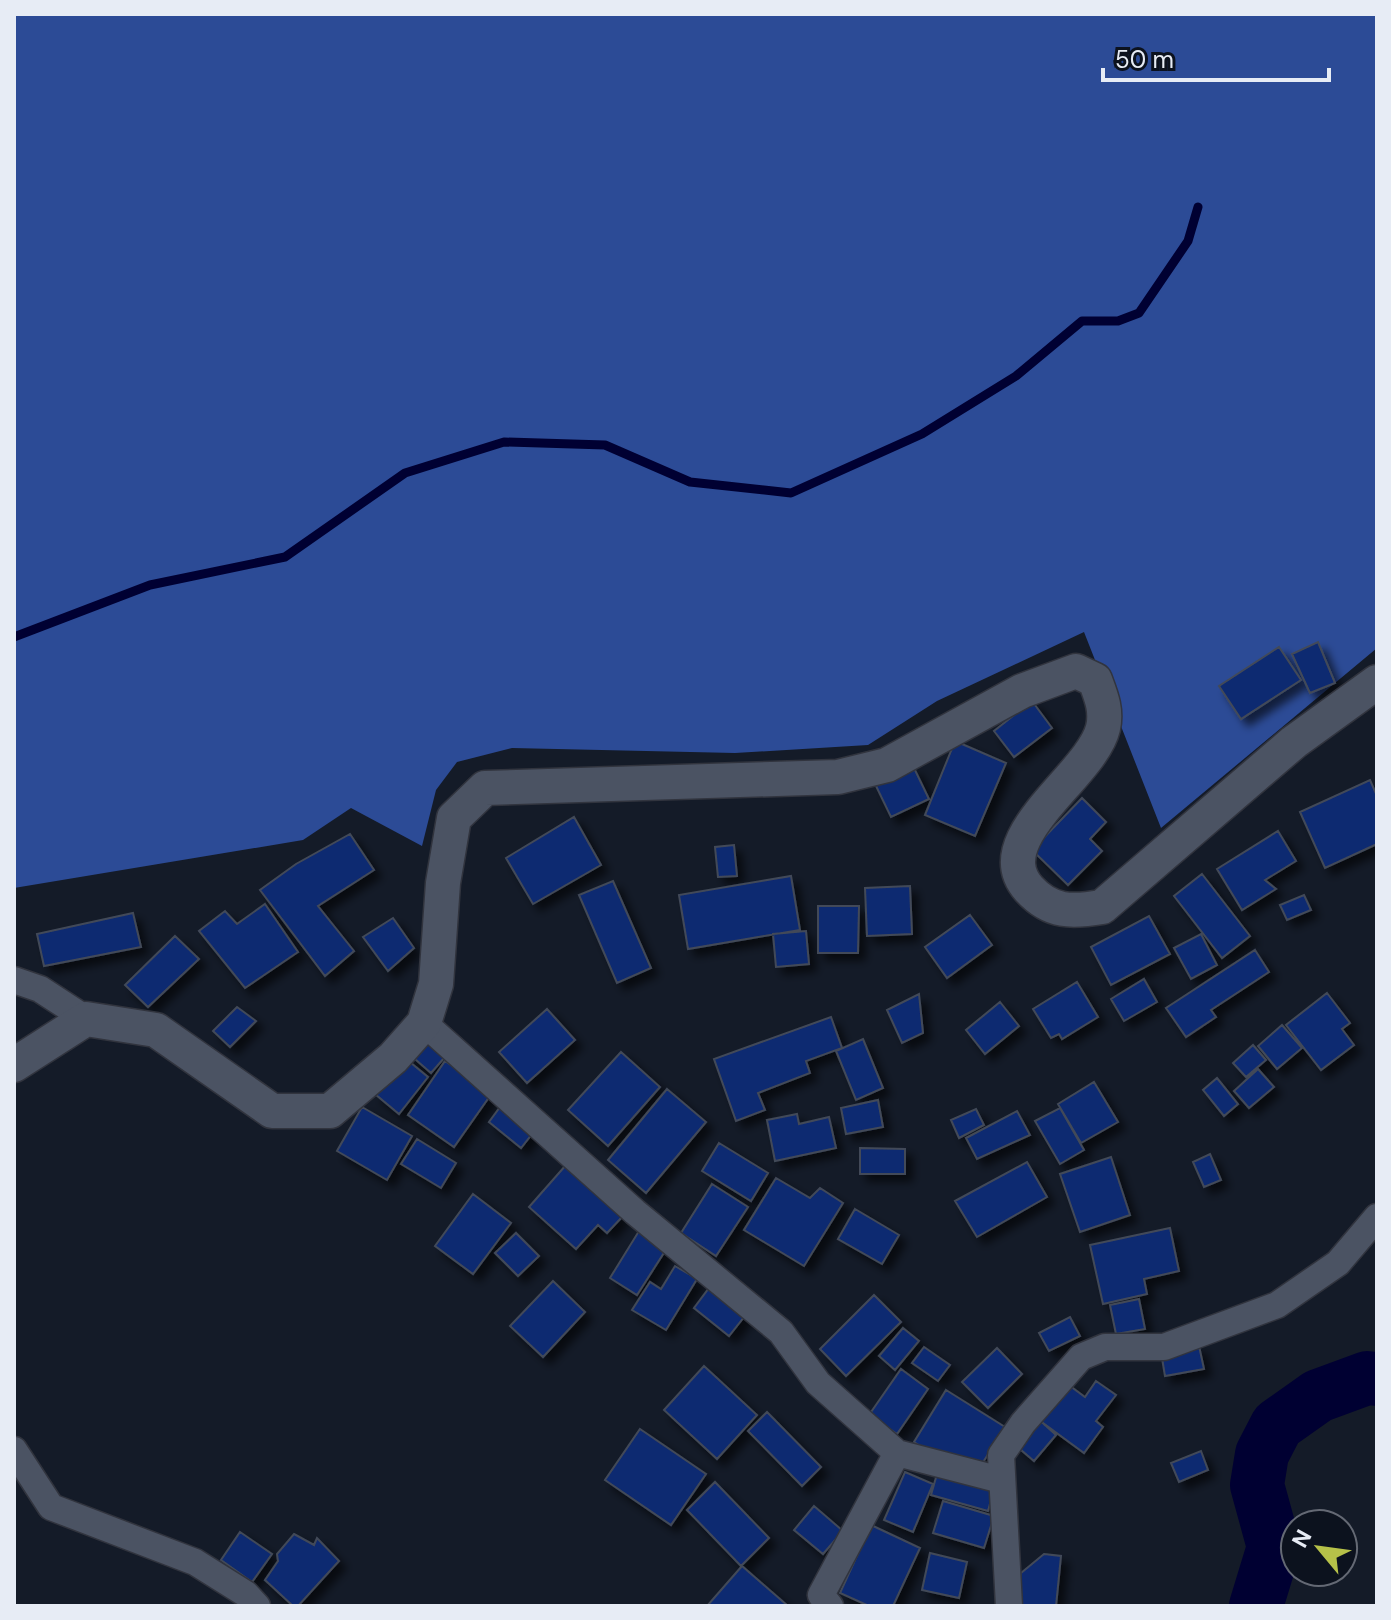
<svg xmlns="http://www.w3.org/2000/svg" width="1391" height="1620" font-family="'DM Sans',sans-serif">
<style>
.forest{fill:#2c4b96}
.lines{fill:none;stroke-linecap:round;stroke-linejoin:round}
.stream{stroke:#000032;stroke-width:9}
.river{stroke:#000032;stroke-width:54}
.building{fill:#0e2971;stroke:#424a59;stroke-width:2;filter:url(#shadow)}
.minor-casing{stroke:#31343e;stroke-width:29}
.tertiary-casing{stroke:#31343e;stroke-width:37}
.minor{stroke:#4b5363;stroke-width:26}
.tertiary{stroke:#4b5363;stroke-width:34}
</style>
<defs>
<filter id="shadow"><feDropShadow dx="7" dy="7" stdDeviation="4" flood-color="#0009"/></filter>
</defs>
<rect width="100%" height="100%" fill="#141b28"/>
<path class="forest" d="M14 14H1377V648L1161 828 1084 632 937 701 868 745 735 753 512 748 457 762 436 790 422 846 351 808 303 840 14 888Z"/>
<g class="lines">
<path class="stream" d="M14 637 150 585 285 557 405 473 504 442 605 445 690 482 791 493 922 434 1016 376 1082 321H1118L1139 313 1188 241 1198 207"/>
<path class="river" d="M1256 1606 1274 1547 1257 1485 1262 1454 1277 1425 1318 1396 1367 1378 1377 1379"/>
</g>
<path class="building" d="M1318 642 1335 683 1310 693 1292 654Z
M1279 647 1301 680 1241 719 1219 686Z
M1032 701 1052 728 1014 757 994 731Z
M955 741 1006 763 975 836 925 815Z
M914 768 929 799 891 817 876 786Z
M1370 780 1377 796V844L1325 868 1300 812Z
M1082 798 1106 822 1090 839 1102 851 1068 885 1032 850Z
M574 817 601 865 533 904 506 858Z
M1278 831 1296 861 1265 880 1276 889 1242 910 1217 869Z
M350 834 374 870 318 906 354 951 325 976 260 890 296 864Z
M734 845 737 876 718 877 715 847Z
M1202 874 1250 936 1222 958 1174 896Z
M791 876 800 930 688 949 679 895Z
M613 881 651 968 617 983 579 895Z
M910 886 912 934 867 936 865 888Z
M1304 895 1311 910 1287 920 1280 905Z
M265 904 298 952 245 988 199 931 225 911 237 924Z
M818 906H859L858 953H818Z
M133 913 141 947 44 966 37 934Z
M970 915 992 945 947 978 925 947Z
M1149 916 1170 954 1111 985 1091 947Z
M393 918 414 948 388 971 363 937Z
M806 931 809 964 776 967 773 934Z
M1201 934 1217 965 1191 979 1174 948Z
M175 936 199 959 148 1007 125 985Z
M1255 950 1269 972 1211 1010 1216 1017 1186 1037 1166 1008Z
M1144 979 1157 1002 1124 1021 1111 999Z
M1077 982 1098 1017 1062 1039 1059 1034 1051 1038 1033 1009Z
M1327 993 1350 1023 1342 1029 1354 1045 1321 1070 1286 1025Z
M919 994 923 1033 902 1043 887 1010Z
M1000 1002 1019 1026 985 1054 966 1030Z
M237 1007 256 1021 230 1047 213 1031Z
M547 1009 575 1040 527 1083 499 1052Z
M831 1017 842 1048 806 1061 810 1073 758 1093 765 1110 736 1121 714 1059Z
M1282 1025 1302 1048 1277 1069 1258 1046Z
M422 1037 445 1057 431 1073 408 1053Z
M863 1039 883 1088 856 1100 836 1051Z
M1253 1045 1266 1060 1246 1077 1233 1063Z
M621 1052 660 1087 608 1146 568 1110Z
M405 1058 428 1077 399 1114 375 1094Z
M445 1061 492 1093 454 1147 408 1115Z
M1258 1069 1274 1087 1249 1108 1234 1091Z
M1217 1078 1238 1104 1224 1116 1203 1090Z
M1094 1082 1118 1122 1081 1143 1058 1104Z
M667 1089 706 1122 646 1193 608 1160Z
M878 1100 883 1127 846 1134 841 1108Z
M503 1103 536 1129 521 1148 489 1122Z
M362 1107 412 1136 387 1180 337 1151Z
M1060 1108 1084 1150 1060 1164 1035 1121Z
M976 1109 984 1125 959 1138 951 1120Z
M1017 1111 1030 1135 977 1159 966 1138Z
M797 1114 799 1124 829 1117 836 1148 775 1161 767 1120Z
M417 1139 456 1163 441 1188 401 1164Z
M719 1143 768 1173 751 1201 702 1171Z
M860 1148 905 1149V1174H860Z
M1210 1154 1221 1180 1204 1187 1193 1162Z
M1111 1157 1130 1215 1080 1232 1060 1174Z
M1027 1162 1047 1197 977 1237 955 1201Z
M566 1165 623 1216 607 1233 598 1225 576 1249 529 1207Z
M776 1178 810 1198 820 1188 843 1203 804 1266 744 1230Z
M712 1184 748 1207 716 1256 681 1233Z
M473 1194 511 1223 473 1274 435 1246Z
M855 1209 899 1235 882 1264 838 1239Z
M1170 1228 1179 1271 1144 1279 1147 1294 1103 1304 1090 1245Z
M639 1231 667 1248 637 1295 610 1278Z
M516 1233 539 1256 518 1276 495 1253Z
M675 1266 697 1279 666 1330 632 1310 650 1282 661 1289Z
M553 1281 585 1312 543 1357 510 1326Z
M712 1284 748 1312 729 1336 694 1308Z
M874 1295 901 1322 846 1376 820 1349Z
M1139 1299 1145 1329 1116 1334 1110 1305Z
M1070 1317 1080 1336 1049 1351 1039 1333Z
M903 1328 919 1341 895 1370 879 1356Z
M1199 1346 1204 1369 1165 1376 1161 1352Z
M924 1347 950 1365 938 1381 912 1363Z
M997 1348 1022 1374 988 1408 962 1382Z
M704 1366 757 1415 717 1459 664 1410Z
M901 1369 928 1389 897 1434 869 1415Z
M1096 1381 1116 1395 1096 1421 1103 1427 1084 1453 1039 1420 1066 1383 1085 1397Z
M946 1390 1005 1427 982 1464 937 1457 914 1442Z
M767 1412 821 1467 802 1486 748 1431Z
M1036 1417 1056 1435 1034 1461 1014 1444Z
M640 1429 706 1474 671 1525 605 1480Z
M1201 1451 1208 1470 1179 1482 1171 1463Z
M905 1472 933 1484 913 1532 884 1520Z
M937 1474 994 1489 988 1511 931 1495Z
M715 1482 769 1538 741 1566 687 1510Z
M943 1501 994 1516 984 1548 933 1533Z
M814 1506 843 1531 823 1554 794 1530Z
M871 1525 920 1548 893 1606H869L840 1593Z
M240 1532 272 1554 252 1582 221 1560Z
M294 1534 314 1545 317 1538 339 1561 298 1606H293L265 1580 278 1561 277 1554Z
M930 1553 967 1562 959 1598 922 1590Z
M1044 1554 1061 1556 1056 1606H1018L1021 1573Z
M742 1566 788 1606H707Z"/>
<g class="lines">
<g class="minor-casing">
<path id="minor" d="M14 980 40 989 86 1019
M424 1023 635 1212 781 1332 818 1383 897 1453 1001 1480
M14 1450 51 1507 195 1562 246 1594 257 1606
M830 1606 821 1595 897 1453
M1009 1606 1001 1455 1023 1423 1081 1357 1105 1347H1164L1277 1305 1338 1263 1377 1217"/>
</g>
<g class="tertiary-casing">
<path id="tertiary" d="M14 1065 86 1019 156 1030 272 1111H330L393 1058 424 1023 436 984 443 883 454 818 485 788 838 777 887 765 1022 691 1076 671 1095 680C1101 696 1107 710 1103 728 1091 777 984 838 1029 889 1051 913 1072 912 1102 907L1294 742 1377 682"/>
</g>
<use href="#minor" class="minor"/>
<use href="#tertiary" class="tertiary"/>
</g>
<rect width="1391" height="1620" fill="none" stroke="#e7ecf5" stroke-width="32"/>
<g transform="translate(1319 1548) rotate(299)"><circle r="38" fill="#0c121e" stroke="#646974" stroke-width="2"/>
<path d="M0-6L14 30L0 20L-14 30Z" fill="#b6c149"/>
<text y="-12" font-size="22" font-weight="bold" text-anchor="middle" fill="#e7ecf5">N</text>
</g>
<path d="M1103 68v12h226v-12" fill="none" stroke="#e7ecf5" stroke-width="4"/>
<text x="1115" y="68" font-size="24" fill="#e7ecf5" stroke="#0c121e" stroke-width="6" paint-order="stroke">50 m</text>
</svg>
